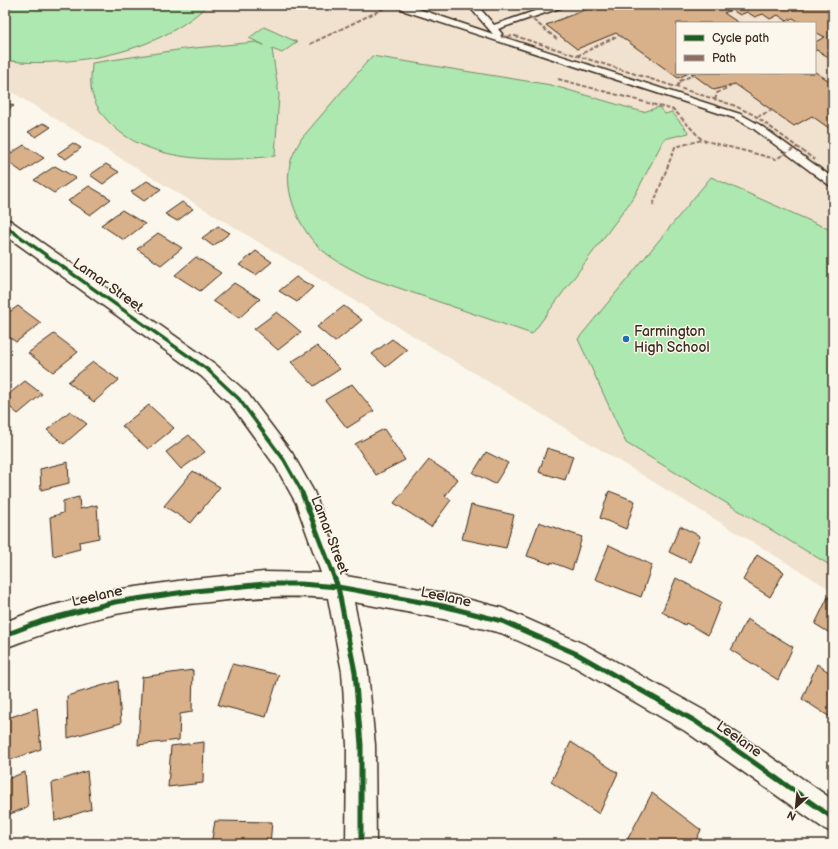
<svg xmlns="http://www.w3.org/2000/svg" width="838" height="849" font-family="'Balsamiq Sans',sans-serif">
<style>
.built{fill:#f0e2ce;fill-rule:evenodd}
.green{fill:#ace8af;stroke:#748966}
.building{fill:#d8b089;stroke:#3b2a1e}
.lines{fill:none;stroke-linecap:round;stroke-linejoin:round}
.lane-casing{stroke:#3b2a1e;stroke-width:3}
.street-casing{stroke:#3b2a1e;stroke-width:3}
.lane{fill:#fbf7ec;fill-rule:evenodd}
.street{fill:#fbf7ec;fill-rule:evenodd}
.quiet{stroke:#8d6e63;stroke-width:2;stroke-dasharray:4.5 2;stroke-linecap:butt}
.cycleway-far1-casing{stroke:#fbf7ec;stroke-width:6}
.cycleway-casing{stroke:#fbf7ec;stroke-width:8}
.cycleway-far1{stroke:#1b5e20;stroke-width:3.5}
.cycleway{stroke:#1b5e20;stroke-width:5}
.poi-dot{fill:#1f6fb2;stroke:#fbf7ec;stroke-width:1.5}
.labels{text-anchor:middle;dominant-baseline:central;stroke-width:3;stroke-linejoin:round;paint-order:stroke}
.street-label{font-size:14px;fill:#3b2a1e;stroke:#fbf7ec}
.poi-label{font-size:14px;fill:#3b2a1e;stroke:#fbf7ec;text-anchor:start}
</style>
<rect width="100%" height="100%" fill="#fbf7ec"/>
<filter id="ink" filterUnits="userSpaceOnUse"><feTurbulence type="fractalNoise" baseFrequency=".025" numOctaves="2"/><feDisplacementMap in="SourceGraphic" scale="8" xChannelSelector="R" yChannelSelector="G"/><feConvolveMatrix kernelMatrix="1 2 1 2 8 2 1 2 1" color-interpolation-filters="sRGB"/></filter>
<g filter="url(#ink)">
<path class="built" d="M5 5H833V591L5 88ZM677 23H815V73H677Z"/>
<path class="green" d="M15 5H208C166 44 110 59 54 62 38 63 21 63 5 60V12Z
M264 27 297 42 282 53 272 49 279 95 275 156C221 162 146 164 107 120 99 111 92 99 91 87 90 79 92 71 92 63L184 49 256 42 264 45 249 38Z
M372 56 551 85 643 112 659 107 665 114 672 112 689 133 664 139 634 197 532 334 367 277C351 269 335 261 322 250 302 233 285 197 289 170 290 158 296 149 301 139Z
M711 177 833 231V567L626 443 578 339Z"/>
<path class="building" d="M597 5H832L833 60 817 50 815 51V42L825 37 815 32V23H801L793 18 787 21 778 15 770 19 763 14 755 17 747 12 740 15 732 10 724 13 739 23H677V73H689L678 78 616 33 577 49 546 25Z
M815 72 833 83V131L812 116 794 126 735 84 714 90 691 73H815Z
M5 101 14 106 5 111Z
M43 123 51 127 36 137 28 132Z
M73 143 81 148 66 159 57 154Z
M24 145 44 158 22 172 5 160V157Z
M106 164 119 172 103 184 90 175Z
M55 166 76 178 54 193 34 180Z
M147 181 161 189 144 201 131 192Z
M89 186 111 199 90 215 68 201Z
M182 202 193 209 177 221 165 214Z
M122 210 145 224 124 240 101 225Z
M218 226 230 233 213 246 202 238Z
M158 233 182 248 161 265 137 249Z
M256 251 272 262 256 275 239 265Z
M196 257 221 273 200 291 175 275Z
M296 277 313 287 297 302 279 291Z
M234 283 260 299 239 318 213 301Z
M18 306 41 323 16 342 5 334V315Z
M344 306 362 320 335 342 317 327Z
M277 312 301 332 278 350 254 329Z
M54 334 78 352 53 372 28 353Z
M392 339 407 350 386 367 372 354Z
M317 346 340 369 314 386 291 362Z
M93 362 119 380 94 402 68 382Z
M25 381 42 394 18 414 5 403V397Z
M352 384 374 411 347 428 325 400Z
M149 405 174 428 148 449 122 426Z
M70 411 87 424 64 444 47 430Z
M384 429 405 460 376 475 355 444Z
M189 435 205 452 181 469 166 452Z
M547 448 573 456 565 480 539 472Z
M486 452 508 463 495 484 473 473Z
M429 460 458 479 445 496 451 500 431 527 394 503Z
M68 462 69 483 41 490 40 469Z
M193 471 220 487 191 523 164 506Z
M609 491 635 501 626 529 600 518Z
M79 497 80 509 97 505 99 538 79 542 80 549 53 556 50 517 63 513V501Z
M471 505 514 515 506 548 462 539Z
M539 522 582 537 572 570 551 562V564L527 556Z
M680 526 700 536 690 562 669 552Z
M609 545 652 565 641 597 595 579Z
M757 555 784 572 770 597 743 580Z
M676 578 721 602 708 635 686 623 685 625 662 612Z
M828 597 833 600V635L815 624Z
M747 619 793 647 778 680 731 650Z
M232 664 279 675 266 717 218 705Z
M817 664 833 675V719L802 699Z
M193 670 192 712 180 714 179 740 138 745 142 677Z
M118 681 121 723 68 738 67 696Z
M37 708 41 749 5 762V719Z
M204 742 203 783 168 787 171 746Z
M571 742 618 773 599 814 551 782Z
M87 771 91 809 55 821 52 783Z
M25 772 28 807 5 816V780Z
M652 793 701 830 694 844H625Z
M215 821 272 822 270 844H211Z"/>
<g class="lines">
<g class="lane-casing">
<path id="lane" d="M397 5H407L493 34 468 5H477L494 25 552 5H564L563 7 498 29 502 34 500 36 740 114 760 125 833 178V187L829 185 754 129 734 118 405 11Z"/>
</g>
<g class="street-casing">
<path id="street" d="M5 219 11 221 215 364 247 393 292 453 314 492 346 576 443 593 502 608 586 645 705 711 833 800V833L823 828 685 731 568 663 501 633 443 619 354 602 368 672 375 745 376 844H346L347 745 342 672 328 598C286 595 251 597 209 602 178 605 146 608 116 614 78 622 41 634 5 648V622L42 608 115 590 185 580 264 572 321 573 296 503 276 467 231 405 201 376 5 235Z"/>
</g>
<use href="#lane" class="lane"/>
<use href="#street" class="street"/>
<path class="quiet" d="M259 5H309
M528 16 557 39
M501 37 515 36 733 105 754 115 815 160
M310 44 391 5
M577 56 619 35
M558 79 674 110 702 140
M677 87 680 81 693 75
M715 100 717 93 735 84
M757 117 772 110
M653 205 675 147 702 140 776 159 797 147"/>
<g class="cycleway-far1-casing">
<path id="cycleway-far1" d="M5 226 208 370 239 399 284 460 303 494"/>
</g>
<g class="cycleway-casing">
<path id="cycleway" d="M302 493 338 587 355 672 361 745V844
M5 635 42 621 115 602 185 592 264 584H301L338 587 443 606 502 621 577 654 695 721 833 818"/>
</g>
<use href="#cycleway-far1" class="cycleway-far1"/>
<use href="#cycleway" class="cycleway"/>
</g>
</g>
<circle class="poi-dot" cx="626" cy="339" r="4"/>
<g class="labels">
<g class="street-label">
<text transform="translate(108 285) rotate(35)">Lamar Street</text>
<text transform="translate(330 535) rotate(69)">Lamar Street</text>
<text transform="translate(97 596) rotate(-13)">Leelane</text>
<text transform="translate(446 597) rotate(12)">Leelane</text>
<text transform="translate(739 739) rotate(35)">Leelane</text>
</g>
<g class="poi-label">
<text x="634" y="331">Farmington<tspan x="634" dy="16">High School</tspan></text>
</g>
</g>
<rect width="838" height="849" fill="none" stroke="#fbf7ec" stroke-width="20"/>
<rect x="10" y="10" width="818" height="829" fill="none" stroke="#3b2a1e" stroke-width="1.5" filter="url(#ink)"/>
<rect x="676" y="22" width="140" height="52" fill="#fbf7ec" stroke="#aea59a"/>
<rect x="684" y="35" width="20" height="6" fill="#1b5e20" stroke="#aea59a"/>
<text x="712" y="42" font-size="12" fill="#3b2a1e">Cycle path</text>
<rect x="684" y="55" width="20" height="6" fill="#8d6e63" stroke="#aea59a"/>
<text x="712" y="62" font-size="12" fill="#3b2a1e">Path</text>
<g transform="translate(796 807) rotate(207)" stroke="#fbf7ec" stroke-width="3" paint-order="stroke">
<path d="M0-3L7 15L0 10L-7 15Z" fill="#3b2a1e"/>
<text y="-6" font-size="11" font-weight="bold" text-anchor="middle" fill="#3b2a1e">N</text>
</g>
</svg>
